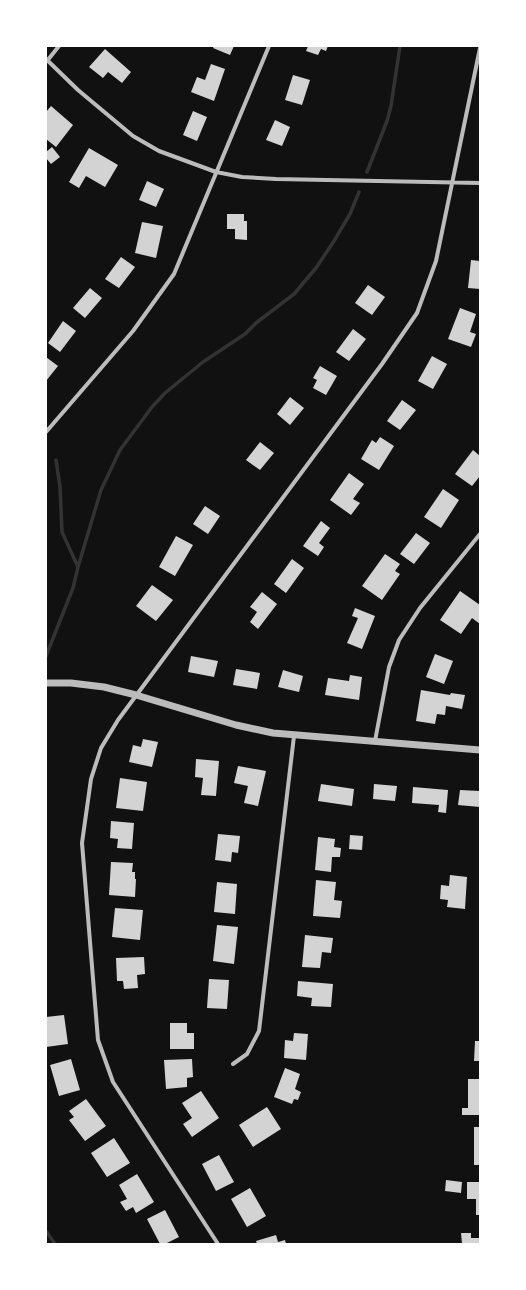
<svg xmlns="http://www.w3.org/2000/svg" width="526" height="1290" font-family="Figtree,sans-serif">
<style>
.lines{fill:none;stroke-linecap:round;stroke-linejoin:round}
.stream{stroke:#333;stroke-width:3.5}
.building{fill:#d3d3d3}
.minor{stroke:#bcbcbc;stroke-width:4}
.tertiary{stroke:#bcbcbc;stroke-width:7}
</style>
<rect width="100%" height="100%" fill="#111"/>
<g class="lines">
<path class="stream" d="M367 172 387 121 391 106 400 46
M56 460 60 487 62 532 78 567
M46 656 73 588 78 567 101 490 120 450 152 407 165 393 203 362 245 334 256 323 294 294 316 268 334 241 350 214 359 192
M46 1231 55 1244"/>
</g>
<path class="building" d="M214 46H234L230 55 213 48Z
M308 46H328L326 51 321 49 318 55 306 51Z
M105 49 131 72 122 83 108 72 103 78 89 67Z
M211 64 225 69 214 101 191 92 197 77 205 80Z
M293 75 310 80 302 105 285 100Z
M51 106 73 125 56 147 46 139V112Z
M193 111 207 117 197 141 183 135Z
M275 120 290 127 282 146 266 140Z
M52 147 60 157 51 164 46 158V152Z
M89 148 118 165 105 187 86 176 79 188 69 182Z
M147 181 164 189 156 207 139 200Z
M227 214H244V221H247V240L235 239V229H227Z
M142 222 163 226 156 258 135 253Z
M121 257 135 267 119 288 105 279Z
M471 260 480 261V289L468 288Z
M368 285 385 297 372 315 355 303Z
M90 288 102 298 85 318 73 308Z
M460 308 476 314 470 332 476 334 471 347 448 339Z
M63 321 76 331 60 352 48 343Z
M353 329 366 339 349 361 336 352Z
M432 356 447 364 433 389 418 381Z
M46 357 58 366 46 381Z
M320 366 337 376 326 395 313 388 317 380 313 378Z
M290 397 304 408 290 425 277 414Z
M402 400 416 410 400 430 387 421Z
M380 437 394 446 379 470 361 459 372 440 376 443Z
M260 442 274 453 260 470 246 460Z
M473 450 480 456V476L472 486 455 474Z
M349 473 364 484 353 499 360 503 351 515 330 500Z
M443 489 459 500 441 528 424 517Z
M205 506 220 516 208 534 193 524Z
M321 521 330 528 319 543 324 547 318 556 303 546Z
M416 533 430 543 414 564 400 554Z
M176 536 193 545 175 576 159 567Z
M385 554 400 564 395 571 400 574 382 600 362 586Z
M292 559 304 568 286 593 274 584Z
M152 585 173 600 156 621 136 606Z
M460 591 480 605V624L472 618 461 634 440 620Z
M262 592 277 604 258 629 250 622 257 612 250 607Z
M355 608 375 616 362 649 347 643 358 618 352 616Z
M435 654 453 661 444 684 426 677Z
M191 656 218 661 214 677 188 672Z
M236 669 260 673 257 689 233 685Z
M283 670 303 676 299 692 278 687Z
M350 675 362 677 359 700 325 695 328 678 349 681Z
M421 690 450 695 451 693 465 695 462 709 446 706 445 715 437 714 435 724 416 721Z
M143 739 158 742 152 767 129 762 133 745 141 747Z
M196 759 219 761 216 796 201 795 203 778 195 777Z
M238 766 266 771 258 806 244 803 248 786 234 783Z
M120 778 147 782 143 811 116 808Z
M321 784 354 789 352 806 318 801Z
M374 784 397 786 395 801 373 799Z
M413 787 448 790 446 813 438 812 439 805 412 803Z
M460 790 480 791V807L458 805Z
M111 821 134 823 132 849 117 848 118 839 110 838Z
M218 834 240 836 238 853 232 852 231 862 215 860Z
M350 835 363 836 362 850 349 849Z
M318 837 335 839 334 847 341 848 340 857H332L331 872 315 870Z
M111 862 133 863 132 872H135V879H136L135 897 109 895Z
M450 875 467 877 465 909 447 907 448 900 440 899 441 885 449 886Z
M316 880 336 882 334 900 342 901 340 918 313 916Z
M217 882 237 884 235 914 214 912Z
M115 908 143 910 140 940 112 937Z
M217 925 238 927 234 964 213 961Z
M305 935 333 938 331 953 322 952 320 968 302 967Z
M144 957 145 974 137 975 138 988 124 989 123 981H117L116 958Z
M209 979 229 980 227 1009 207 1008Z
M298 981 333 984 331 1007 311 1006 312 998 297 996Z
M64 1015 68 1044 46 1047V1017Z
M170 1023H187V1033H194V1049H170Z
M294 1033 308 1034 306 1060 284 1058 285 1040 293 1041Z
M475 1041H480V1061H474Z
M71 1059 80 1090 59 1096 50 1065Z
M192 1059 193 1077 187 1078V1087L166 1089 164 1060Z
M285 1068 300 1074 295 1089 301 1092 298 1100 294 1099 292 1104 274 1097Z
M468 1079H480V1115H462V1108H468Z
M201 1091 219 1118 192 1137 183 1124 192 1118 182 1103Z
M86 1099 106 1126 85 1141 69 1120 74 1117 69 1111Z
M267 1107 281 1129 253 1147 239 1125Z
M474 1127H480V1165H474Z
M114 1138 130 1163 107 1177 91 1153Z
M219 1155 234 1182 216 1191 202 1164Z
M137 1174 154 1202 136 1213 133 1207 126 1211 120 1202 127 1199 119 1185Z
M446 1180 462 1182 461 1193 445 1191Z
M467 1182H480V1215H476V1199H467Z
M250 1188 266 1216 247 1227 231 1199Z
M165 1210 179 1237 165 1244H160L147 1219Z
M461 1233H471V1238H480V1244H462Z
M276 1235 278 1242 285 1240 286 1244H257L256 1241Z"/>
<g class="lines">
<path class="minor" d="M46 59 78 90 133 136 159 151 216 172 242 177 276 179 480 183
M47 61 59 46
M46 432 133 331 174 274 269 46
M375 741 389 667 399 640 420 608 480 534
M233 1064 247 1054 259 1031 294 736
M218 1244 113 1082 98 1040 82 843 91 779 101 748 118 720 382 364 417 313 436 261 480 48"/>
<path class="tertiary" d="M46 683H71L104 687 136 695 236 725 273 733 480 750"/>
</g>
<rect width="526" height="1290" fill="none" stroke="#ffffff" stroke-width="94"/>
</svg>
